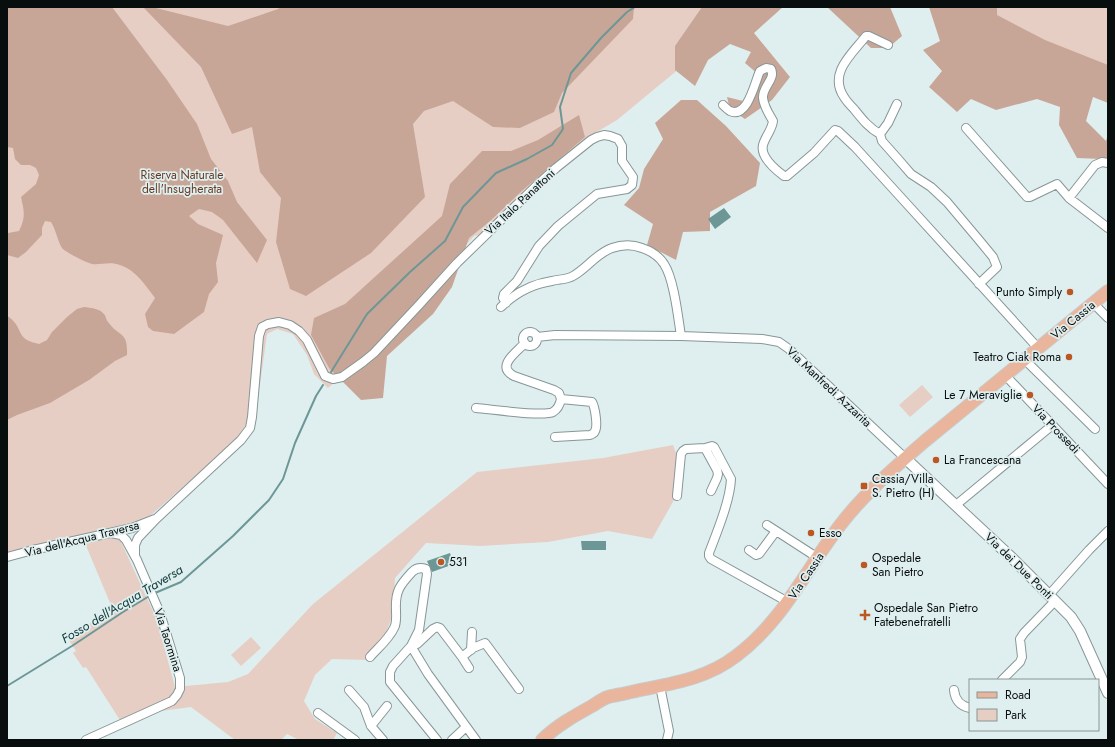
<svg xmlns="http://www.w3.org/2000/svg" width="1115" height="747" font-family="Jost,sans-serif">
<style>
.green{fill:#e7cec4}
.forest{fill:#c8a697}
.water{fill:#6d9797}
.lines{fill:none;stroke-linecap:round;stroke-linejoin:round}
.stream{stroke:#6d9797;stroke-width:2}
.minor-casing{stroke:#879696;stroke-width:10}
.tertiary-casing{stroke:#879696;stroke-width:12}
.primary-casing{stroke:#c9caca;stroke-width:14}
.minor{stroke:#fff;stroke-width:8}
.tertiary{stroke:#fff;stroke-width:10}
.primary{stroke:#eab59d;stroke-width:12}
.poi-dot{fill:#bb5723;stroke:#dfefef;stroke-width:1.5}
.labels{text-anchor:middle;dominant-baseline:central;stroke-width:3.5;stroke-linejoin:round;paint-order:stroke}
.park-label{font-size:12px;fill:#673822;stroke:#dfefef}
.street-label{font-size:12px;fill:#080d0e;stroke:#dfefef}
.poi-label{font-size:12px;fill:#080d0e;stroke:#dfefef;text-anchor:start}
.water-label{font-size:13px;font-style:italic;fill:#0e3839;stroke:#dfefef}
</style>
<rect width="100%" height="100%" fill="#dfefef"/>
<path class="green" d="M7 7H754L617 120 595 133 516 200 483 234 474 236 376 346 328 388 314 374 307 355 293 334 277 329 267 334 257 406 241 432 234 442 217 457 150 516 135 523 115 529 157 620 175 687 228 682 248 674 313 604 477 472 603 458 673 445 679 461 674 500 652 539 608 531 548 542 480 546 426 543 395 578 393 614 379 651 368 660 332 659 315 675 304 701 315 719 337 733 333 740H299L287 734 281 740H235L191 707 161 711 125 728 86 667 83 668 73 653 76 651 67 637 113 610 82 536 7 556Z
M937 7H1108V99Z
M922 385 933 397 910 417 899 405Z
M251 637 261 648 241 666 231 655Z"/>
<path class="forest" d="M7 7H112L167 80 197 124 211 159 228 181 237 202 267 240 257 263 223 220 212 212 199 209 189 216 198 224 223 235 216 263 218 282 209 294 204 312 174 334 153 331 148 327 145 314 155 298C145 285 137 271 120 265 110 261 101 265 92 264 87 263 65 252 62 248 58 242 56 230 51 222L45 221 42 228V235L26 252 18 258 7 255V232L8 233 19 231C26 217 24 211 21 197L36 184 39 175 36 168 30 165H21L15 159 13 148 7 147Z
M143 7H152L228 26 278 9 281 7H634L633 19 562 93 554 112 520 128 493 127 453 101 424 111 413 124 425 197 371 253 306 296 290 289 276 242 281 198 260 172 252 127 232 134 201 67Z
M702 7H783L754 33 790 77 772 100 745 119 730 109 727 97 743 101 759 75 745 63 751 52 730 44 708 60 695 86 675 70V46Z
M827 7H890L902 36 888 48H871Z
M929 7H997V15L1045 40 1108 65V103L1093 97 1086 121 1106 141 1108 134V158L1101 159 1077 158 1059 125 1060 107 1037 99 996 110 971 99 957 112 929 87 942 71 923 50 940 41Z
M681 100H697L726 126 760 163 756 186 710 212V231L683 232 676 260 647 245 653 224 624 205 639 188 644 169 663 139 655 123Z
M579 115 585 137 523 190 489 222 469 238 452 287 433 314 387 356 383 398 361 400 329 368 311 335 314 318 345 304 442 216 450 184 482 151H511L538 140Z
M84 307C91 308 99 308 104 314 106 316 106 320 108 322 120 338 128 331 127 355L115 361 89 380 50 403 17 415 7 420V316C20 323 18 335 27 340 30 342 36 343 39 344L47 340 52 332 67 317 77 309Z"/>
<path class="water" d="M724 208 731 217 715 229 708 219Z
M581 541H606V550H582Z
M450 553 454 564 432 572 427 561Z"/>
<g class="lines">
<path class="stream" d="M331 372 367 314 410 272 445 241 463 207 496 173 527 159 552 145 563 129 560 107 571 73 601 38 627 12 635 7
M155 593 181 582 233 536 269 500 283 479 295 443 316 396 323 385
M7 686 72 646 123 612 151 595"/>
<g class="minor-casing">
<path id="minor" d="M897 104 888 123 880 134 882 141 898 159 911 174 931 187 947 202 979 240 993 257 997 267 979 284
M723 105C725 107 728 110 730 111 748 119 755 81 760 71L766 68 771 69C776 79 762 87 763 98 764 107 769 114 773 121 772 130 765 137 763 145 760 157 776 170 784 176H787L814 153 835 130 838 131 855 147 906 203 1038 348
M966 128 1027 197H1030L1057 184 1069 198
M880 134C869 128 862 119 854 109 850 105 847 102 844 97 828 73 852 54 866 36H869L888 45
M1108 163 1102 162 1095 165 1069 198 1108 228
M1093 303 1108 318
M501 307C515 293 532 284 552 281 559 279 566 280 573 276 587 268 597 253 612 248 623 244 632 244 642 248 651 251 659 256 664 264 674 279 678 317 681 336
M523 339a7 7 0 1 1 14 0a7 7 0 1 1-14 0Z
M537 337 555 335 681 336 762 339 779 342 789 349 905 458
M1025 360 1095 429
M1005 375 1108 484
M476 408C490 409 543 417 553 412 558 409 560 404 561 399L559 393 554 390 514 376C495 366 517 352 525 343
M555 437 590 435C592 434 594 434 595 431 598 426 595 407 592 402L561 399
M711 491 717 478 718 474 717 470 705 448 712 446 714 447 731 479C730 501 717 532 709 553V556L711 559 788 602
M677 496 681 454 683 451 686 449 705 448
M956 505 1049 428
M767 525 818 558
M749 550 756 555 759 554 776 531
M135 556V545L138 538 156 519 241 440 250 428 252 417 259 336 262 327 268 324 279 322 290 325 299 331 307 340 325 376 333 379 342 377 363 362 374 353 419 305 457 263 536 186 556 168 591 140 597 137 604 135 610 136 618 139 622 146V161L633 177 632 185 627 189 597 194 558 226 539 246 517 281 504 294 503 298 506 303
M7 557 33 550 132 528 155 519
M1049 595 1089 550 1108 531
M413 642 417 644 433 629 437 627 440 628 462 657 473 648 485 643 519 689
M411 646 428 674 476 740
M471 650 472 632
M370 657C378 648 389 639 394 628 397 623 396 616 396 610 395 591 400 585 412 572 416 568 420 567 426 569L427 574 419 630 411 646 393 666 390 672V682L437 740
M462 657 469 668
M1002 680 1020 662 1022 657 1020 639 1024 633 1055 601
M660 686 669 731 667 740
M349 690 364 707 371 726 383 740
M954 690C955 700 960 706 970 708
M318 713 355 740
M371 726 387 706
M86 740 172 701 177 695 180 689V678L160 613 137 560 126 540 121 535 111 533
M452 740 466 727"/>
</g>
<g class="tertiary-casing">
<path id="tertiary" d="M905 458 1013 559 1071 617 1080 631 1108 693"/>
</g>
<g class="primary-casing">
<path id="primary" d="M542 740C556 726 574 716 592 706 597 703 602 699 608 697 615 695 624 694 631 692 668 684 705 680 736 656 784 620 806 569 841 524 864 494 896 466 925 441L1108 291"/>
</g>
<use href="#minor" class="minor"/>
<use href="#tertiary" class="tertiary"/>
<use href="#primary" class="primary"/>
</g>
<g class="poi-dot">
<circle cx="1070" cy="292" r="4"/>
<circle cx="1069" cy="357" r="4"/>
<circle cx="1030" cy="395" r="4"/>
<circle cx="936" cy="460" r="4"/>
<rect x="860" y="482" width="8" height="8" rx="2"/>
<circle cx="811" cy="533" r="4"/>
<circle cx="441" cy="562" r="4"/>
<circle cx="864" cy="565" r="4"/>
<path d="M863 609h4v4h4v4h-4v4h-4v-4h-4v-4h4z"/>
</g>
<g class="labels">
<g class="park-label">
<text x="182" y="175">Riserva Naturale<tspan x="182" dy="14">dell'Insugherata</tspan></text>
</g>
<g class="street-label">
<text transform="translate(520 202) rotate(-43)">Via Italo Panattoni</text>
<text transform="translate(1073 320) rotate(-39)">Via Cassia</text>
<text transform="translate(829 387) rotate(43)">Via Manfredi Azzarita</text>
<text transform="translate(1056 429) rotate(46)">Via Prossedi</text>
<text transform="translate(82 539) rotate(-14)">Via dell'Acqua Traversa</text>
<text transform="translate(1019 566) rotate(44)">Via dei Due Ponti</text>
<text transform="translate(806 576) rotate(-56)">Via Cassia</text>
<text transform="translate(168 640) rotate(72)">Via Taormina</text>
</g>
<g class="poi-label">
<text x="1062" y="292" text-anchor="end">Punto Simply</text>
<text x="1061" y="357" text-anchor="end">Teatro Ciak Roma</text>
<text x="1022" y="395" text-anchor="end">Le 7 Meraviglie</text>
<text x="944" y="460">La Francescana</text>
<text x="872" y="479">Cassia/Villa<tspan x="872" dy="14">S. Pietro (H)</tspan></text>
<text x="819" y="533">Esso</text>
<text x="872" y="558">Ospedale<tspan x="872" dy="14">San Pietro</tspan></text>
<text x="449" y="562">531</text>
<text x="874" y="608">Ospedale San Pietro<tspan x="874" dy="14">Fatebenefratelli</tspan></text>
</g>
<g class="water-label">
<text transform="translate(122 604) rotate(-31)">Fosso dell'Acqua Traversa</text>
</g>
</g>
<rect width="1115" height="747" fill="none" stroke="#080d0e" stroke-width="16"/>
<rect x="969" y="679" width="130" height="52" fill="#dfefef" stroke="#899595"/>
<rect x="977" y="692" width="20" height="6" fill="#eab59d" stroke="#899595"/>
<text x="1005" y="699" font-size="12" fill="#080d0e">Road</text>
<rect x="977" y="709" width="20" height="12" fill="#e7cec4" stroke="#899595"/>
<text x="1005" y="719" font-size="12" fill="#080d0e">Park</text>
</svg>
